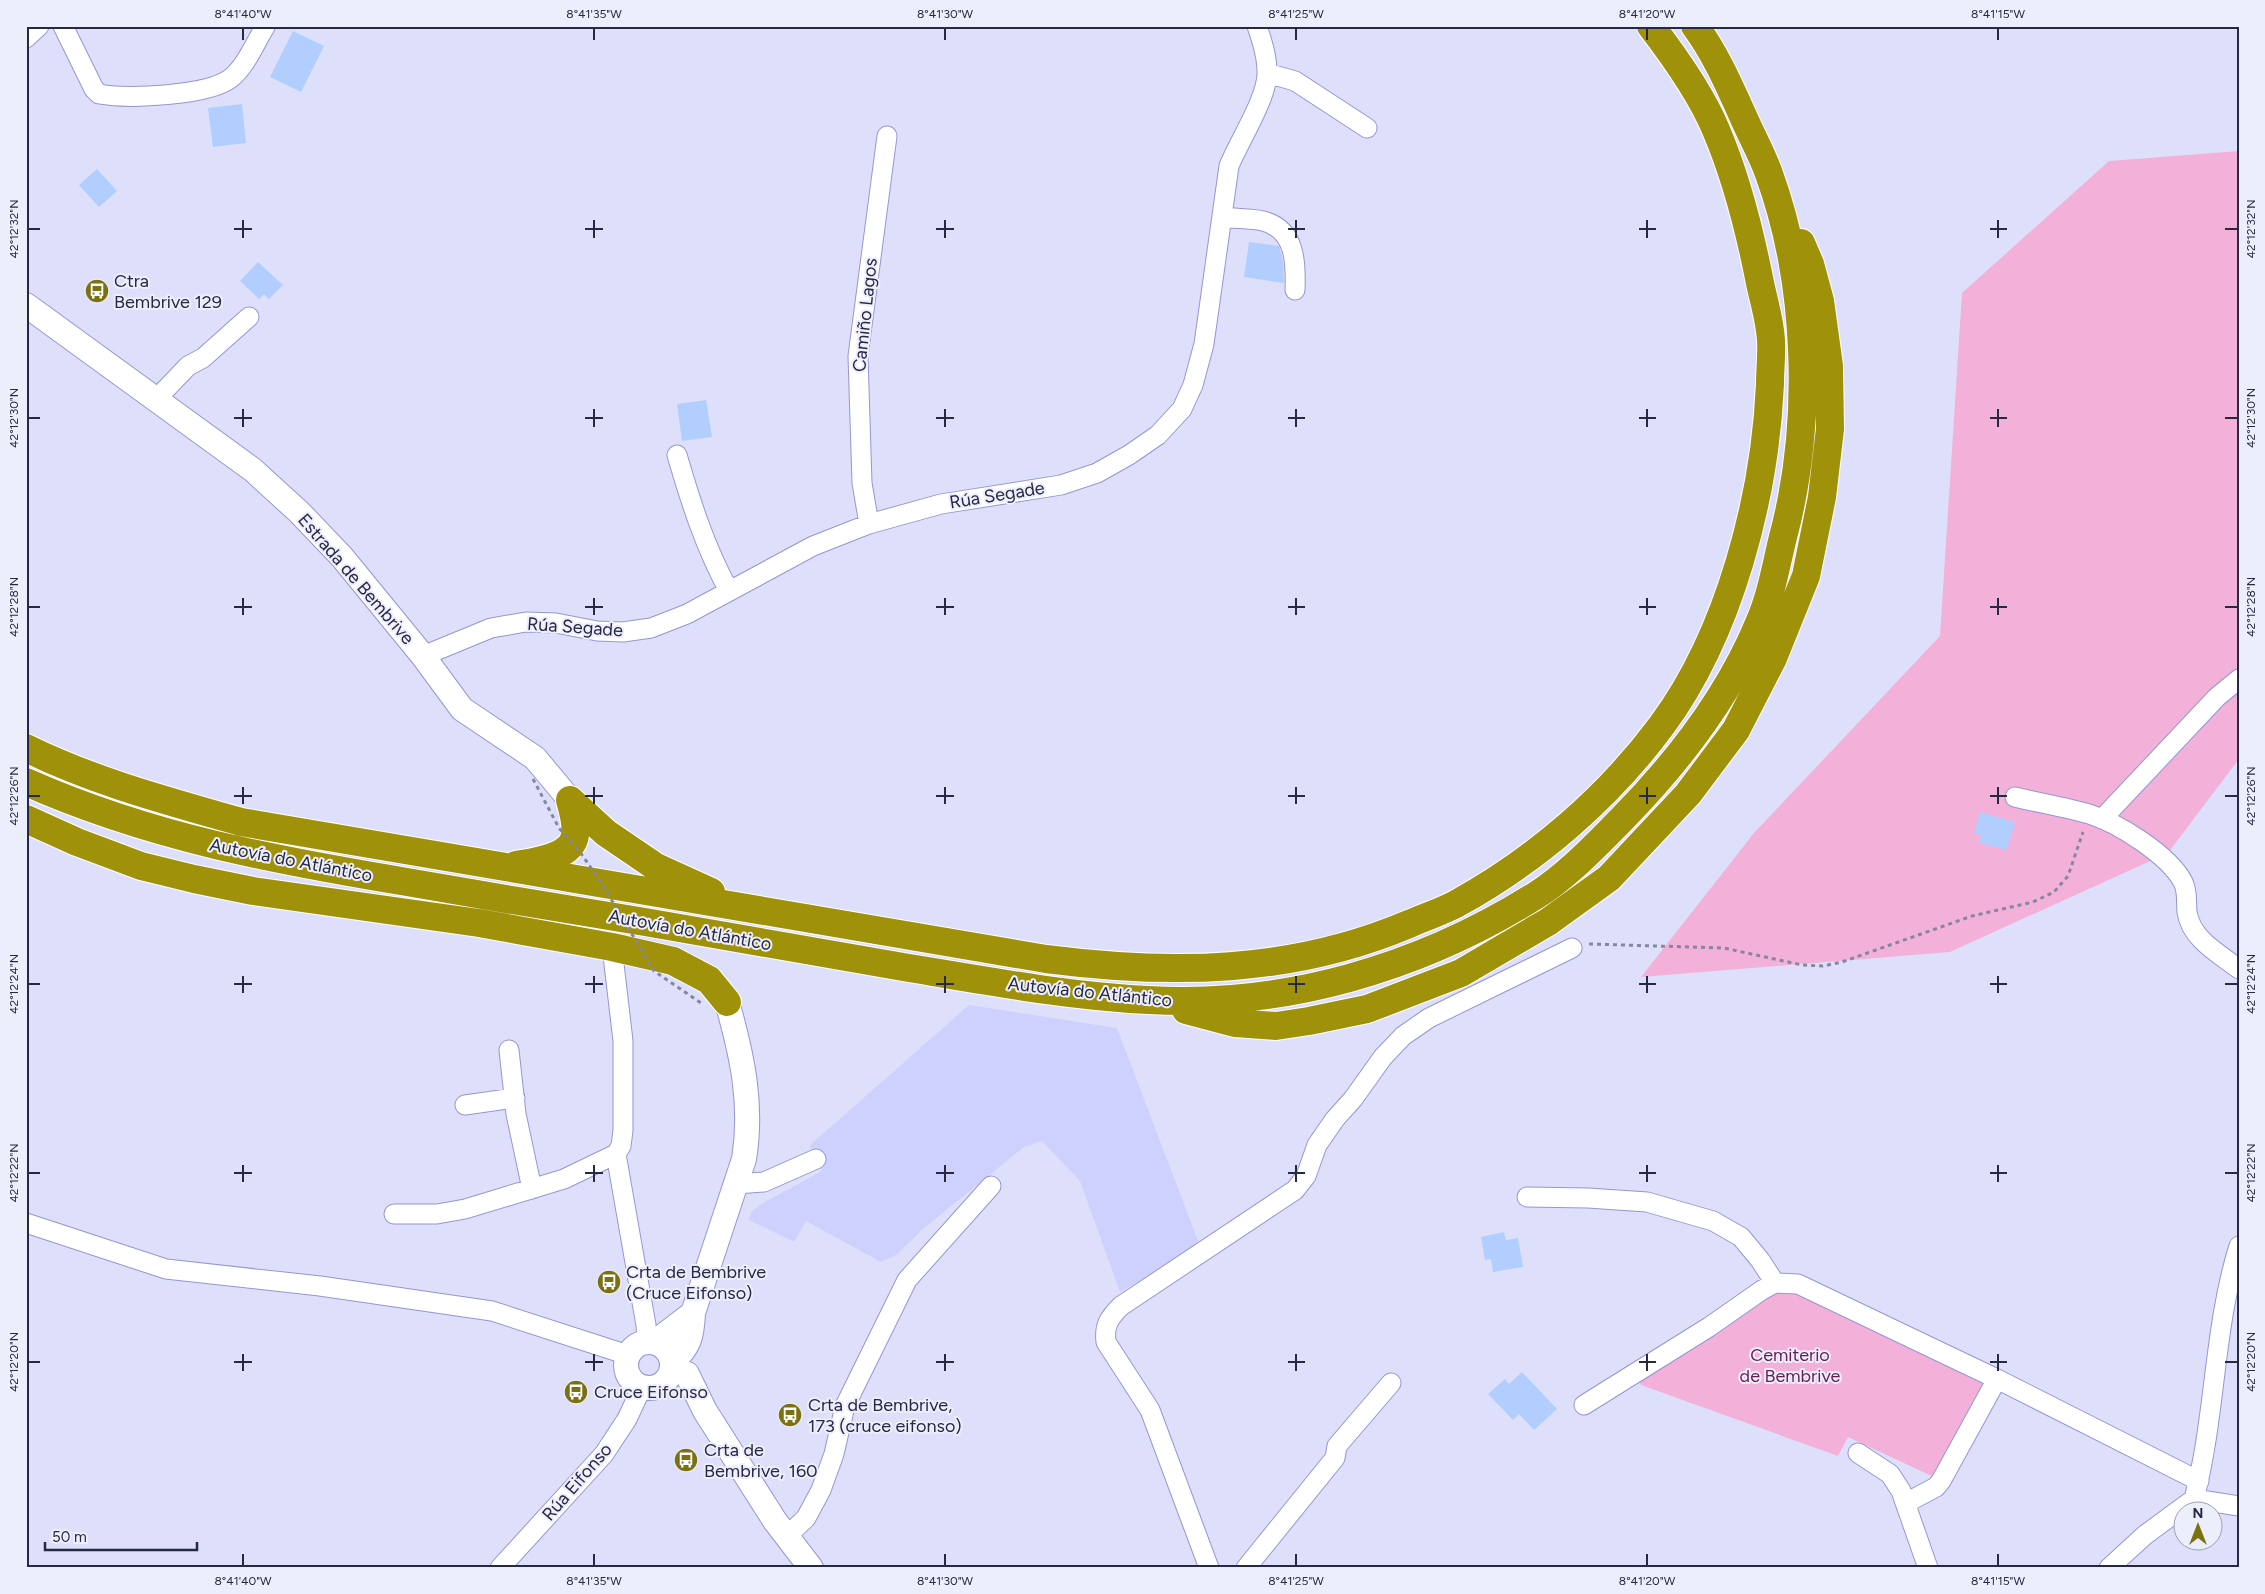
<svg xmlns="http://www.w3.org/2000/svg" width="2265" height="1594" font-family="Figtree,sans-serif">
<style>
.built{fill:#ced1fd}
.green{fill:#f3b1da}
.building{fill:#b2ceff}
.lines{fill:none;stroke-linecap:round;stroke-linejoin:round}
.minor-casing{stroke:#9496d4;stroke-width:21}
.tertiary-casing{stroke:#9496d4;stroke-width:26}
.motorway-casing{stroke:#fff;stroke-width:30}
.path{stroke:#8586a0;stroke-width:3;stroke-dasharray:4 4;stroke-linecap:butt}
.minor{stroke:#fff;stroke-width:19}
.tertiary{stroke:#fff;stroke-width:24}
.motorway{stroke:#a0910b;stroke-width:28}
.path-bridge{stroke:#8586a0;stroke-width:3;stroke-dasharray:4 4;stroke-linecap:butt}
.ticks{fill:none;stroke:#272841;stroke-width:2}
.labels{text-anchor:middle;dominant-baseline:central;stroke-width:4;stroke-linejoin:round;paint-order:stroke}
.poi-label{font-size:18px;fill:#272841;stroke:#edeefc;text-anchor:start}
.street-label{font-size:18px;fill:#272841;stroke:#edeefc}
.park-label{font-size:18px;fill:#681c51;stroke:#edeefc}
.neatline{fill:none;stroke:#272841;stroke-width:2}
.ticks-label{font-size:12px;text-anchor:middle;fill:#272841}
</style>
<rect width="100%" height="100%" fill="#dee0fb"/>
<path class="built" d="M969 1005 1117 1028 1198 1241 1190 1251 1120 1292 1080 1181 1042 1141 1024 1147 924 1228 896 1255 881 1262 806 1221 794 1242 749 1220 751 1212 763 1203 822 1171 809 1146Z"/>
<path class="green" d="M2239 151V759L2168 853 1950 952 1641 977 1754 833 1940 636 1962 293 2109 161Z
M1771 1292H1798L1988 1385 1936 1478 1848 1437 1838 1456 1641 1385 1637 1378Z"/>
<path class="building" d="M293 31 324 46 301 92 270 77Z
M242 104 246 143 213 147 208 108Z
M97 169 117 191 99 207 79 185Z
M1249 242 1279 246 1283 261 1284 283 1244 277Z
M258 262 283 285 269 299 264 294 259 299 240 281Z
M706 400 712 437 682 441 677 404Z
M1980 812 2015 822 2007 850 1979 843 1981 835 1974 833Z
M1504 1232 1506 1240 1518 1238 1523 1267 1493 1272 1491 1259 1485 1260 1481 1237Z
M1522 1372 1557 1409 1534 1430 1519 1414 1513 1420 1488 1394 1505 1379 1509 1384Z"/>
<g class="lines">
<g class="minor-casing">
<path id="minor" d="M63 26 94 89 99 94C128 99 208 96 231 78 246 66 255 43 265 27
M26 38 39 26
M1267 73 1295 81 1367 128
M1223 217C1236 219 1250 218 1263 221 1296 229 1296 264 1295 290
M157 401 165 390 188 366 203 358 249 317
M677 455C691 503 705 547 729 591
M869 524 862 483 858 356 887 136
M423 656 491 628 526 622 556 623 597 631 623 632 651 628 687 614 813 546 869 524 941 504 1061 485 1097 473 1129 455 1158 435 1182 409 1193 385 1204 344 1229 166C1239 141 1268 97 1267 72 1267 56 1262 41 1257 26
M2015 797C2039 803 2065 807 2089 814 2118 823 2169 855 2183 882 2188 892 2186 901 2187 912 2191 939 2218 953 2239 969
M2102 819 2217 697 2239 679
M509 1050 516 1114 532 1189
M465 1105 515 1098
M616 1154 646 1325 647 1342
M736 1184 764 1182 816 1159
M1527 1197 1588 1198 1647 1202 1713 1221 1741 1237 1760 1260 1775 1283
M394 1214H437L465 1209 564 1179 616 1154 621 1146 623 1130V1041L612 947
M26 1223 166 1269 320 1286 492 1311 628 1355
M1584 1405 1709 1327 1762 1290 1775 1283 1798 1284 1997 1379 2199 1481
M1858 1453 1890 1474 1901 1491 1928 1568
M2194 1499 2239 1506
M1906 1503 1936 1487 1941 1481 1997 1379
M786 1537 806 1518 821 1490 834 1454 845 1406 907 1280 991 1186
M500 1568 604 1454 627 1419 642 1387
M1209 1568 1150 1410 1106 1342C1104 1325 1109 1318 1121 1306L1295 1190 1306 1176 1317 1145 1335 1119 1353 1099 1383 1057 1403 1036 1429 1018 1572 948
M1246 1568 1335 1458 1337 1446 1391 1383
M2109 1568 2145 1535 2194 1499C2216 1416 2213 1329 2239 1246"/>
</g>
<g class="tertiary-casing">
<path id="tertiary" d="M26 305 253 470 299 512 342 557 423 656 462 709 535 758 570 800
M626 1365a23 23 0 1 1 46 0a23 23 0 1 1-46 0Z
M655 1342 693 1313
M672 1362C690 1347 692 1335 693 1313L744 1159C753 1104 742 1055 727 1002
M672 1369 687 1374 705 1411 775 1521 811 1568"/>
</g>
<g class="motorway-casing">
<path id="motorway" d="M26 748C95 782 168 801 241 822L1046 959C1171 975 1291 974 1409 924 1425 917 1441 912 1456 904 1536 860 1608 798 1662 725 1730 633 1765 496 1770 384 1770 369 1772 354 1771 340 1770 321 1764 302 1760 283 1750 232 1737 179 1716 130 1702 96 1674 56 1651 26
M26 782C150 837 274 860 407 882 486 896 566 909 645 922 733 937 821 952 909 968 988 981 1068 996 1148 1000 1284 1008 1420 968 1535 896 1567 876 1595 846 1621 820 1677 763 1728 698 1759 623 1771 597 1776 565 1783 537 1813 424 1809 284 1769 174 1762 154 1751 135 1743 116 1729 85 1715 53 1695 26
M570 800 606 833 656 867 711 892
M26 819 77 842 141 866 194 879 253 891 479 923 612 947 673 961 709 980 727 1002
M516 865C533 862 572 858 575 835 577 823 573 812 570 800
M1186 1010 1235 1023 1276 1026 1309 1021 1367 1009 1461 973 1548 922 1609 878 1688 794 1736 730 1773 658 1806 576 1822 497 1830 429 1829 366 1820 301 1810 264 1801 243"/>
</g>
<path class="path" d="M1589 944 1724 948 1802 965 1823 966 1842 962 1972 916 2033 902 2054 892 2068 876 2083 832"/>
<use href="#minor" class="minor"/>
<use href="#tertiary" class="tertiary"/>
<use href="#motorway" class="motorway"/>
<path class="path-bridge" d="M533 779 559 828 580 852 602 884 654 971 701 1003"/>
</g>
<path class="ticks" d="M243 28V40M594 28V40M945 28V40M1296 28V40M1647 28V40M1998 28V40M243 220V238M594 220V238M945 220V238M1296 220V238M1647 220V238M1998 220V238M28 229H40M234 229H252M585 229H603M936 229H954M1288 229H1305M1639 229H1656M1990 229H2007M2225 229H2238M243 409V427M594 409V427M945 409V427M1296 409V427M1647 409V427M1998 409V427M28 418H40M234 418H252M585 418H603M936 418H954M1288 418H1305M1639 418H1656M1990 418H2007M2225 418H2238M243 598V615M594 598V615M945 598V615M1296 598V615M1647 598V615M1998 598V615M28 607H40M234 607H252M585 607H603M936 607H954M1288 607H1305M1639 607H1656M1990 607H2007M2225 607H2238M243 787V804M594 787V804M945 787V804M1296 787V804M1647 787V804M1998 787V804M28 796H40M234 796H252M585 796H603M936 796H954M1288 796H1305M1639 796H1656M1990 796H2007M2225 796H2238M243 976V993M594 976V993M945 976V993M1296 976V993M1647 976V993M1998 976V993M28 984H40M234 984H252M585 984H603M936 984H954M1288 984H1305M1639 984H1656M1990 984H2007M2225 984H2238M243 1165V1182M594 1165V1182M945 1165V1182M1296 1165V1182M1647 1165V1182M1998 1165V1182M28 1173H40M234 1173H252M585 1173H603M936 1173H954M1288 1173H1305M1639 1173H1656M1990 1173H2007M2225 1173H2238M243 1354V1371M594 1354V1371M945 1354V1371M1296 1354V1371M1647 1354V1371M1998 1354V1371M28 1362H40M234 1362H252M585 1362H603M936 1362H954M1288 1362H1305M1639 1362H1656M1990 1362H2007M2225 1362H2238M243 1554V1566M594 1554V1566M945 1554V1566M1296 1554V1566M1647 1554V1566M1998 1554V1566"/>
<defs>
<g id="bus-disc" transform="scale(1.25)"><circle r="9.5" fill="#7c7111" stroke="#edeefc"/><path d="M-5-6H5V4H4V6H2V4H-2V6H-4V4H-5ZM-3.5-4V0h7V-4ZM-3.5 1.2v1.5H-2V1.2ZM2 1.2v1.5H3.5V1.2Z" fill="#fff"/></g>
</defs>
<g fill-rule="evenodd">
<use href="#bus-disc" x="97" y="291"/>
<use href="#bus-disc" x="609" y="1282"/>
<use href="#bus-disc" x="576" y="1392"/>
<use href="#bus-disc" x="790" y="1415"/>
<use href="#bus-disc" x="686" y="1460"/>
</g>
<g class="labels">
<g class="poi-label">
<text x="114" y="281">Ctra<tspan x="114" dy="21">Bembrive 129</tspan></text>
<text x="626" y="1272">Crta de Bembrive<tspan x="626" dy="21">(Cruce Eifonso)</tspan></text>
<text x="594" y="1392">Cruce Eifonso</text>
<text x="808" y="1405">Crta de Bembrive,<tspan x="808" dy="21">173 (cruce eifonso)</tspan></text>
<text x="704" y="1450">Crta de<tspan x="704" dy="21">Bembrive, 160</tspan></text>
</g>
<g class="street-label">
<text transform="translate(865 315) rotate(-84)">Camiño Lagos</text>
<text transform="translate(997 495) rotate(-9)">Rúa Segade</text>
<text transform="translate(356 579) rotate(49)">Estrada de Bembrive</text>
<text transform="translate(575 627) rotate(4)">Rúa Segade</text>
<text transform="translate(291 860) rotate(11)">Autovía do Atlántico</text>
<text transform="translate(690 930) rotate(10)">Autovía do Atlántico</text>
<text transform="translate(1090 992) rotate(6)">Autovía do Atlántico</text>
<text transform="translate(577 1482) rotate(-49)">Rúa Eifonso</text>
</g>
<g class="park-label">
<text x="1790" y="1355">Cemiterio<tspan x="1790" dy="21">de Bembrive</tspan></text>
</g>
</g>
<rect width="2265" height="1594" fill="none" stroke="#edeefc" stroke-width="55"/>
<g transform="translate(2198 1526)"><circle r="24" fill="#edeefc" stroke="#9e9fb1"/>
<path d="M0-4L9 19L0 12L-9 19Z" fill="#7c7111"/>
<text y="-8" font-size="14" font-weight="bold" text-anchor="middle" fill="#272841">N</text>
</g>
<path d="M45 1542v8h152v-8" fill="none" stroke="#272841" stroke-width="2.5"/>
<text x="52" y="1542" font-size="15" fill="#272841" stroke="#edeefc" stroke-width="4" paint-order="stroke">50 m</text>
<rect x="28" y="28" width="2210" height="1538" class="neatline"/>
<g class="ticks-label">
<text x="243" y="18">8°41'40"W</text>
<text x="594" y="18">8°41'35"W</text>
<text x="945" y="18">8°41'30"W</text>
<text x="1296" y="18">8°41'25"W</text>
<text x="1647" y="18">8°41'20"W</text>
<text x="1998" y="18">8°41'15"W</text>
<text transform="translate(14 229) rotate(-90)" y="4">42°12'32"N</text>
<text transform="translate(2251 229) rotate(-90)" y="4">42°12'32"N</text>
<text transform="translate(14 418) rotate(-90)" y="4">42°12'30"N</text>
<text transform="translate(2251 418) rotate(-90)" y="4">42°12'30"N</text>
<text transform="translate(14 607) rotate(-90)" y="4">42°12'28"N</text>
<text transform="translate(2251 607) rotate(-90)" y="4">42°12'28"N</text>
<text transform="translate(14 796) rotate(-90)" y="4">42°12'26"N</text>
<text transform="translate(2251 796) rotate(-90)" y="4">42°12'26"N</text>
<text transform="translate(14 984) rotate(-90)" y="4">42°12'24"N</text>
<text transform="translate(2251 984) rotate(-90)" y="4">42°12'24"N</text>
<text transform="translate(14 1173) rotate(-90)" y="4">42°12'22"N</text>
<text transform="translate(2251 1173) rotate(-90)" y="4">42°12'22"N</text>
<text transform="translate(14 1362) rotate(-90)" y="4">42°12'20"N</text>
<text transform="translate(2251 1362) rotate(-90)" y="4">42°12'20"N</text>
<text x="243" y="1585">8°41'40"W</text>
<text x="594" y="1585">8°41'35"W</text>
<text x="945" y="1585">8°41'30"W</text>
<text x="1296" y="1585">8°41'25"W</text>
<text x="1647" y="1585">8°41'20"W</text>
<text x="1998" y="1585">8°41'15"W</text>
</g>
</svg>
